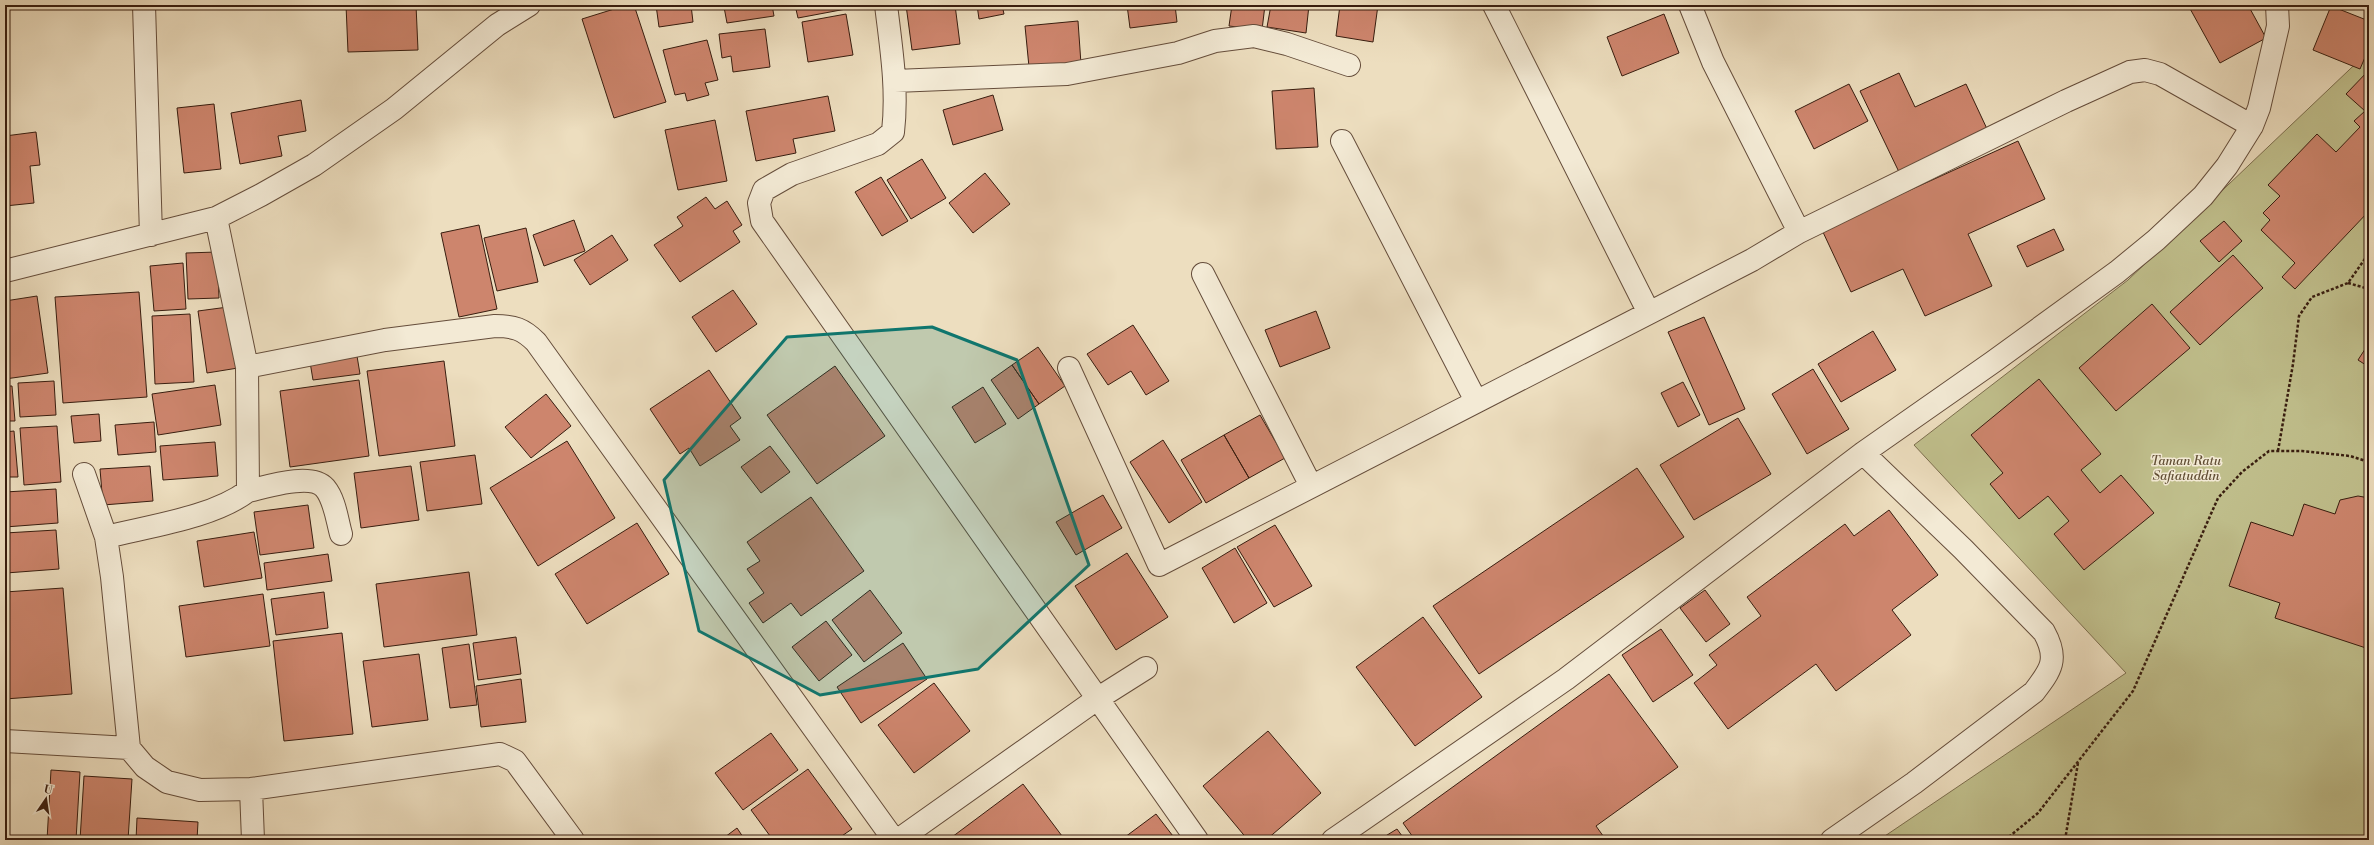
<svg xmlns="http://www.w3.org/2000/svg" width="2374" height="845" font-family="'Libre Bodoni',serif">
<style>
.green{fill:#c0bf8c;stroke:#7c6e4e}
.building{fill:#cd856d;stroke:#381d0f}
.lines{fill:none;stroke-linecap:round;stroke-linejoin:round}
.minor-casing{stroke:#654d3b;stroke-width:24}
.path{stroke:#381d0f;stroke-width:2.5;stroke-dasharray:3 2;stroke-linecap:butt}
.minor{stroke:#f3ead5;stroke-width:22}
.marked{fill:#0f766e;fill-opacity:0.2;stroke:#0f766e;stroke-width:3;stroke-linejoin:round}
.labels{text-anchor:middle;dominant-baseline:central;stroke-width:3;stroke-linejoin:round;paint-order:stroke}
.park-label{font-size:13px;font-style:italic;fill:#614e34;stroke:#f3ead5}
</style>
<rect width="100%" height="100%" fill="#eddebf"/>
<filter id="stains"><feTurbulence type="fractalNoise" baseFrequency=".005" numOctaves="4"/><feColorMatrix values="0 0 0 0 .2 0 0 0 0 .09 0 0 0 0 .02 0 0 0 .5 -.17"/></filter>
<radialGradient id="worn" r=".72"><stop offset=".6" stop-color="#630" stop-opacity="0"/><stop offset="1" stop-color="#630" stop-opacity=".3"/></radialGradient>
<path class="green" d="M2369 51V840H1879L2126 673 1914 445 2128 280Z"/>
<path class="building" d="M346 5H416L418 50 348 52Z
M627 5H634L666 102 614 118 582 19Z
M656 5H691L693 22 659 27Z
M714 5H772L774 16 727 23 724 7 715 8Z
M795 5H845L846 9 798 18Z
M906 5H955L960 44 912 50Z
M977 5H1002L1004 14 979 19Z
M1127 5H1175L1177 22 1130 28Z
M1232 5H1265L1262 30 1229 26Z
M1271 5H1309L1306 33 1267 27Z
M1340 5H1378L1373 42 1336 36Z
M2188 5H2248L2266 38 2220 63Z
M2331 6 2369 21V48L2360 69 2313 50Z
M846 14 853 55 808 62 802 22Z
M1664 14 1679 53 1622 76 1607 37Z
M1078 21 1081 64 1029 67 1025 26Z
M765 29 770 67 733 72 731 56 722 58 719 34Z
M707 40 718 80 705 83 709 95 687 101 685 93 675 95 663 50Z
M2369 70V211L2295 289 2282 277 2295 263 2261 230 2270 220 2263 213 2280 196 2268 185 2317 134 2336 152 2360 127 2354 121 2365 111 2346 94Z
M1899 73 1915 107 1966 84 1988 131 1899 172 1860 91Z
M1849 84 1868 121 1814 149 1795 111Z
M1314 88 1318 147 1276 149 1272 91Z
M993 95 1003 130 953 145 943 110Z
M828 96 835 131 793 139 796 153 756 161 746 111Z
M301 100 306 131 278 136 282 156 240 164 231 113Z
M214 104 221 169 184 173 177 108Z
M715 120 727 181 678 190 665 130Z
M36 132 40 165 30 166 34 203 5 206V136Z
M2018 141 2045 199 1968 234 1992 286 1925 316 1903 269 1851 292 1822 230Z
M922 159 946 198 911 219 887 180Z
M985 173 1010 204 973 233 949 203Z
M881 177 908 221 882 236 855 192Z
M706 197 715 209 727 201 742 225 733 231 740 242 680 282 654 245 683 226 677 217Z
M574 220 585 251 544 266 533 235Z
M2224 221 2242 241 2219 262 2200 241Z
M479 225 497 309 459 317 441 233Z
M526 228 538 282 497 291 484 238Z
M2054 229 2064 250 2027 267 2017 246Z
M612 235 628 260 590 285 574 260Z
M217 252 219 298 188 299 186 253Z
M2233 255 2263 288 2200 345 2170 312Z
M183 263 186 309 154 311 150 266Z
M733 290 757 324 716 352 692 317Z
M139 292 147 397 63 403 55 297Z
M37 296 48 373 5 379V301Z
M2152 304 2190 348 2116 411 2079 368Z
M228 307 238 368 207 373 198 311Z
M1316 311 1330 348 1280 367 1265 330Z
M190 314 194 382 155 384 152 316Z
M1704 317 1745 409 1709 425 1668 332Z
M1133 325 1169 381 1146 395 1131 371 1108 385 1087 354Z
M1873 331 1896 370 1841 402 1818 364Z
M2369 343V367L2358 360Z
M1038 347 1065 386 1039 404 1012 365Z
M356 350 360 374 313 380 309 356Z
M444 361 455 446 379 456 367 371Z
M1012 365 1039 404 1018 419 991 380Z
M835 366 885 436 817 484 767 415Z
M1813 369 1849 429 1807 454 1772 394Z
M709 370 741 418 730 426 740 440 700 466 689 448 680 454 650 409Z
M2039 379 2101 454 2081 470 2100 493 2121 475 2154 513 2084 570 2054 534 2069 521 2048 496 2019 519 1990 484 2003 473 1971 435Z
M359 380 369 456 290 467 280 391Z
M54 381 56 415 20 417 18 383Z
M1683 382 1700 415 1678 427 1661 393Z
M215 385 221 425 158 435 152 394Z
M5 386H12L15 421H5Z
M983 387 1006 424 975 443 952 407Z
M546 394 571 426 531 458 505 427Z
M99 414 101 441 74 443 71 416Z
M1260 415 1285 458 1249 478 1224 435Z
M1738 418 1771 474 1694 520 1660 465Z
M154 422 156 452 118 455 115 425Z
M57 426 61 482 24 485 20 428Z
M14 431 18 477H5V432Z
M1224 435 1249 478 1206 503 1181 460Z
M1163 440 1202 502 1169 523 1130 462Z
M567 441 615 518 538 566 490 488Z
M215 442 218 476 163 480 160 446Z
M770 446 790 472 761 493 741 467Z
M475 455 482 504 427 511 420 462Z
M150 466 153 501 103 505 100 469Z
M411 466 419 520 361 528 354 473Z
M1637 468 1684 537 1479 674 1433 606Z
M56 489 58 523 5 527V492Z
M1103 495 1122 528 1076 555 1056 522Z
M2358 496 2369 498V649L2275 618 2280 603 2229 586 2251 522 2293 536 2304 504 2335 514 2340 500Z
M811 497 864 571 801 616 791 603 763 623 749 603 764 593 747 569 760 561 747 542Z
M308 505 314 548 260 555 254 512Z
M1889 510 1938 575 1892 610 1911 635 1836 691 1816 664 1728 729 1694 683 1717 665 1709 655 1761 616 1747 597 1845 524 1854 536Z
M637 523 669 574 587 624 555 574Z
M1275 525 1312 586 1274 607 1237 547Z
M56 530 59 569 6 573 5 533Z
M254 532 262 578 204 587 197 541Z
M1235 548 1267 603 1234 623 1202 568Z
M1127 553 1168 617 1116 650 1075 586Z
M328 554 332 581 267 590 264 563Z
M469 572 477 635 384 647 376 584Z
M63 588 72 694 5 699V592Z
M870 590 902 633 864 662 832 620Z
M1705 590 1730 624 1706 642 1680 608Z
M324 592 328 628 276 635 271 599Z
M263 594 270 646 186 657 179 606Z
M1423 617 1482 697 1415 746 1356 667Z
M826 621 852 655 819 681 792 647Z
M1661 629 1693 675 1653 702 1622 655Z
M342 633 353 734 284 741 273 641Z
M516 637 521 674 478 680 473 643Z
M903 643 927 679 861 723 837 687Z
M469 644 477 705 450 708 442 648Z
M419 654 428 720 372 727 363 661Z
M1609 674 1678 767 1596 826 1606 840H1415L1403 823Z
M521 679 526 722 481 727 476 686Z
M934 683 970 731 914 773 878 725Z
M1268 731 1321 793 1266 840H1248L1203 786Z
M771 733 798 770 743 810 715 773Z
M808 769 852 829 836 840H773L751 810Z
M51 770 80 772 76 840H47Z
M84 776 132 779 128 840H80Z
M1023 784 1065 840H948Z
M1156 814 1176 840H1121Z
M137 818 198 822 197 840H136Z
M737 828 745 840H721Z
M1397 829 1405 840H1379Z"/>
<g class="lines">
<g class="minor-casing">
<path id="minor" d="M144 5 151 235
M886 5C891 47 898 89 893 132L878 144 792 174 764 190 759 203 762 221 1197 840
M1494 5 1649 313
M1690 5 1713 62 1799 232
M895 81 1067 74 1178 53 1215 41 1254 36 1287 44 1349 65
M1342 141 1476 401
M216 218 247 367 248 491C212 518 149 526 106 537L112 577 129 748 145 767 167 782 200 790 251 789 500 754 515 761 573 840
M5 271 216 218 261 195 314 165 394 109 497 25 529 5
M1203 274 1311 486
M247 367 385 340 495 326C514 326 523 329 536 342L894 840
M1069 368 1159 565 1752 260 1799 232 2066 101 2130 72 2145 70 2160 74 2252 126
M84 474 106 537
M248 491C266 487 311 472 325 488 335 500 337 520 341 534
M5 741 129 748
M251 789 253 840
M898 840 1097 699 1146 668
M1333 840 1566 679 1863 453 1993 362 2117 272 2156 240 2203 196 2227 166 2252 126 2259 108 2278 26 2277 5
M1832 840 1914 783 2034 692C2051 670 2059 659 2044 632L1963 549 1863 453"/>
</g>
<path class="path" d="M2348 283 2369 289
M2278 451 2293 364 2299 316 2312 297 2348 283 2369 253
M2005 840 2038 813 2133 691 2218 498 2242 472 2269 451H2302L2350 456 2369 462
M2065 840 2078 763"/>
<use href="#minor" class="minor"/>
</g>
<path class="marked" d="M932 327 1017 360 1089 565 978 669 820 695 699 631 664 480 787 337Z"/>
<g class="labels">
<g class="park-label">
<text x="2186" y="461">Taman Ratu<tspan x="2186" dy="15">Safiatuddin</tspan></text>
</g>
</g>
<rect width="2374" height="845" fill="none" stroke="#eddebf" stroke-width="20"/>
<rect x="6" y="6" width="2362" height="833" fill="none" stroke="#381d0f" stroke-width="2"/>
<rect x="10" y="10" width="2354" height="825" fill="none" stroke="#381d0f"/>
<g transform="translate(46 799) rotate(13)" stroke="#f3ead5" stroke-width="3" paint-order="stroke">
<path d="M0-3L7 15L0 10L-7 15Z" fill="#381d0f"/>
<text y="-6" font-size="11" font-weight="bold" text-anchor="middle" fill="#381d0f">U</text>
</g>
<rect width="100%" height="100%" filter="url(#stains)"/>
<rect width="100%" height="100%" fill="url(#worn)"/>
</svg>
